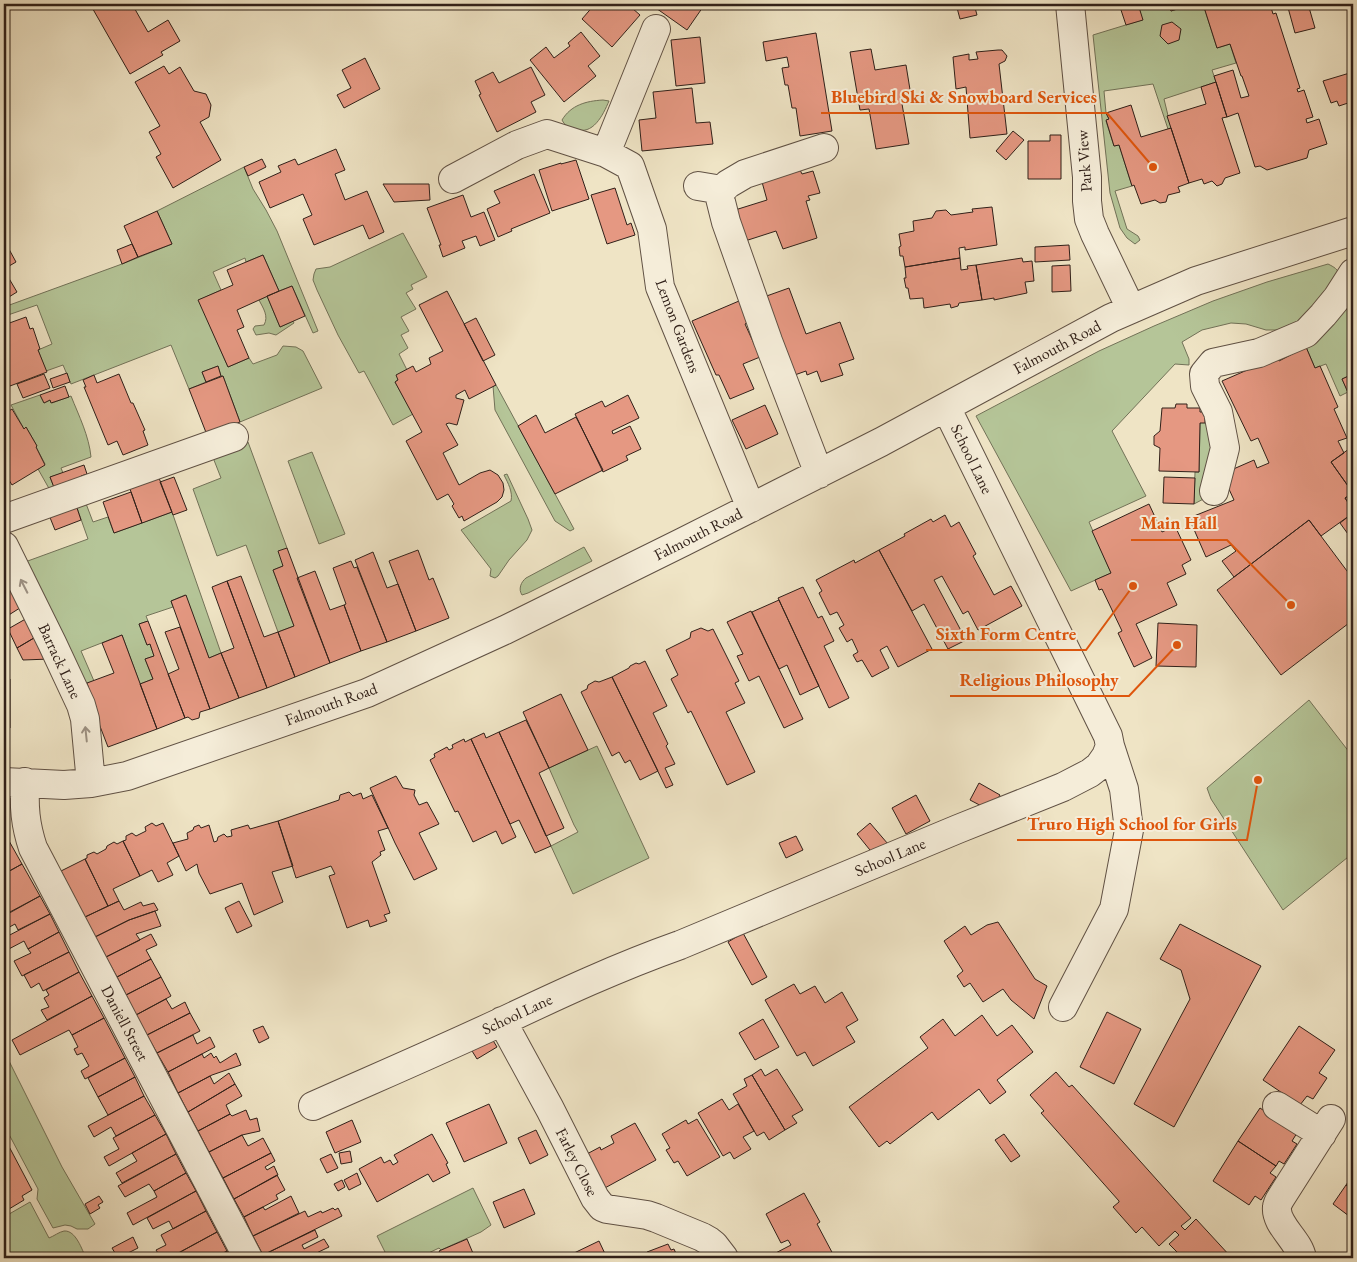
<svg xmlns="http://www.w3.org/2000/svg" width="1357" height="1262" font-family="'EB Garamond',serif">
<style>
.green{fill:#b5c598;stroke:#727258}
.building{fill:#e59882;stroke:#302019}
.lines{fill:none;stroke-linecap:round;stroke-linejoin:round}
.minor-casing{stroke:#605144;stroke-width:30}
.minor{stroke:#f5edd9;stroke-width:28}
.oneway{stroke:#9c9183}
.labels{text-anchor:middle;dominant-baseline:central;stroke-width:4;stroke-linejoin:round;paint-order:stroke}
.street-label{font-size:16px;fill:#302019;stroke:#f5edd9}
.leader{fill:none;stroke:#df560d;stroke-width:2}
.callout-dot{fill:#df560d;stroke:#f5edd9;stroke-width:2}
.callout-label{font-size:18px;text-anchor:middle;font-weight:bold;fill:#df560d;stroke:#f5edd9;stroke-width:4;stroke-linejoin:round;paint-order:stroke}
</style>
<rect width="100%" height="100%" fill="#efe4c5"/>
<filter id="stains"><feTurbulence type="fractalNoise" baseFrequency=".004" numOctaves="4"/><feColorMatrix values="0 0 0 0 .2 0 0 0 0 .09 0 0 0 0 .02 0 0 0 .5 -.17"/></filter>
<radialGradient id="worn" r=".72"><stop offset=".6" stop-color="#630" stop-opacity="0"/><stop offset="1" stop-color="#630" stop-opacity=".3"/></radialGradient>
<path class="green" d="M1138 4H1168L1171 11 1190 5 1191 7 1203 4 1217 48 1230 44 1236 63 1212 70 1216 82 1164 99 1171 128 1168 129 1153 84 1104 91 1106 113 1109 119 1106 121 1114 146 1119 145 1132 186 1115 191 1127 229 1138 236 1140 240 1135 244 1127 238 1120 228 1110 193 1093 35 1142 20Z
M603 100 609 101C603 115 593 136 575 129 569 127 565 126 562 120 571 105 586 101 603 100Z
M244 167 253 189 266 210 277 231 318 331 313 333 292 286 279 291 263 255 246 262 245 258 213 272 221 290 199 300 228 367 249 358 253 364 277 355 283 346 296 347 303 351 322 388 240 422 223 376H221L218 366 202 372 206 382 189 389 171 345 71 384 63 365 46 371 38 350 52 344 37 305 5 316 4 307 122 264 172 244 157 211Z
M403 233 427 277 411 285 413 289 406 293 416 309 401 317 409 331 401 335 408 348 399 354 407 370 395 382 413 414 393 425 364 371 359 373 338 335 317 290 313 280 314 274 316 269 330 267Z
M1328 264C1334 267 1338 269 1340 276L1304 322 1278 330H1266L1246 324 1231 323 1202 330 1182 342 1189 359V365L1175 364 1112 431 1146 496 1089 522 1111 573 1071 591 976 416 1099 351 1154 326 1213 301 1267 282Z
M1353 291V374L1342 379 1348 392 1340 396 1326 364 1315 368 1306 347Z
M267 296 280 327 293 321 294 323 276 335 269 333 256 335 253 329 255 326 264 325C269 316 263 308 259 300Z
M496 385 574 529 570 531 555 521 495 410 493 386Z
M40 395 44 403 50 400 52 403 71 396C79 416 89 436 91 457L61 468 63 473 50 477 55 490 51 492 38 469 45 464 36 447 37 446 26 427 24 429 11 405Z
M1204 420 1215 421 1209 496 1194 504 1195 472H1199L1200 423Z
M248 442 287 548 283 566 273 570 294 626 278 632 246 545 217 556 193 489 221 478 212 455Z
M312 452 345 534 319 544 288 461Z
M507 474 528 519 532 530 527 540 509 560 498 576 495 578 490 576 491 569 461 530 511 501C513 492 508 483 504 475Z
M85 501 93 522 108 517 114 533 172 512 221 653 209 658 185 595 171 601 173 607 146 616 148 621 139 624 147 645 150 644 154 656 145 659 153 679 140 684 122 635 81 651 94 681 83 685 25 562 88 539 76 505Z
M584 547 592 561 528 593 522 595C518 589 521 582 526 578Z
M1309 700 1353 757V853L1283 910 1211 799 1207 788Z
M597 746 649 858 573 894 551 846 578 832 574 825 549 768Z
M4 1051 62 1167 95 1224 88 1229H77L71 1226 65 1225 53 1228 37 1199 38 1189 4 1125Z
M473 1188 491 1225 481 1232 441 1250 439 1248 418 1258H388L377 1236Z
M30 1202 49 1238C54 1236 59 1232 64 1231 76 1230 82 1250 86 1258H4V1217Z"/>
<path class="building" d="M90 4H132L148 32 168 20 180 41 161 52 163 55 130 74Z
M422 4H451L450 7Z
M595 4H636L632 8 640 15 612 47 582 19Z
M654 4H705L687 30 653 6Z
M956 4H974L977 15 960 19Z
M1119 4H1138L1143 20 1126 25Z
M1168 4H1190V5L1171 11Z
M1203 4H1270L1273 14 1276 13 1300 88 1297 89 1298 92 1304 90 1313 117 1306 119 1307 123 1319 119 1327 144 1309 150 1307 158 1267 170 1260 166 1255 167 1238 113 1227 117 1214 76 1233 70 1241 98 1249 96 1242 76H1241L1230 44 1217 48Z
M1287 4H1308L1315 28 1295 33Z
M1172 22 1181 29 1179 40 1168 44 1160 36 1162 25Z
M581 32 600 56 588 66 596 76 564 102 530 60 546 47 554 58 570 46 568 43Z
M816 33 832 131 800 136 796 108H792L788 85H785L782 68 789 67 787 57 766 61 763 42Z
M700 37 705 83 676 86 671 40Z
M871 49 875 70 906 65 912 102 902 104 909 144 876 149 869 109 860 110 850 52Z
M998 50H1002L1007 56 1005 61 999 64 1007 134 970 138 966 87 956 89 953 57 969 54V60L978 59 976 52Z
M365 58 380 89 344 108 337 95 351 88 342 70Z
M164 66 169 74 180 67 194 91 206 94 211 105 209 117 200 122 221 160 173 188 156 157 161 154 149 132 160 126 135 82Z
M531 67 545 95 531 102 536 112 497 132 479 95 481 94 475 81 493 72 499 83Z
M1353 72V109V106L1350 107 1348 103 1339 106 1337 101 1331 103 1323 81Z
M1216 82 1227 117 1222 118 1240 173 1225 178 1222 184 1217 186 1212 181 1204 184 1202 179 1189 183 1167 116 1206 104 1201 87Z
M692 88 696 123 710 122 713 144 642 151 639 120 656 118 653 92Z
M1131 105 1141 137 1171 128 1189 183 1178 187 1180 192 1168 195 1166 202 1160 203 1155 200 1141 204 1134 185 1132 186 1119 145 1114 146 1106 120 1109 119 1106 113Z
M1013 131 1024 140 1006 160 996 151Z
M1050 135H1061V179H1028V141H1050Z
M336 149 345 170 335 174 345 200 367 191 384 232 369 239 363 225 314 245 303 219 312 215 303 194 270 208 259 182 281 172 278 166 295 159 298 165Z
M262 159 266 167 248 176 244 167Z
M576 160 589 199 552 211 539 170 561 163V164Z
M800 170 802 174 813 171 820 193 808 196 810 200 806 201 817 238 783 249 776 231 745 241 735 210 767 200 762 182Z
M534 174 550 213 511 229 512 231 498 237 487 209 500 203 494 191Z
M383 184H429L430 200 394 202Z
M615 188 627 225 631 223 635 235 607 244 591 195Z
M463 195 471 217 484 212 495 240 480 246 476 236 462 241 465 248 443 257 439 245H441L427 208Z
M992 207 997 245 965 250V247L959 248 960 258 905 267 903 256H900L899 247 901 246 899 234 914 231 913 221 932 218 936 211 946 210 951 215 973 212 972 209Z
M157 211 172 244 138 257 124 226Z
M4 240 16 262 4 269Z
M132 244 138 257 122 264 117 250Z
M1069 245 1070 260 1035 262V247Z
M263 255 279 291 237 310 244 327 237 330 249 358 228 367 198 300 233 285 227 270Z
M960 258 961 270 968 269 967 266 976 265 982 300 959 303 958 306 951 308 950 304 924 308 923 298 910 299 908 288H906L904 278H906L905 267Z
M1022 258 1023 262 1032 261 1034 281 1025 282 1027 293 994 300V298L982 300 976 265Z
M1070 265 1071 291 1052 292V266Z
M4 270 17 292 4 300Z
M292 286 305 316 280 327 267 296Z
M789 288 806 334 840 322 854 359 839 364 843 375 821 382 817 371 807 375 806 371 789 377 761 298Z
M447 291 496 385 469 399 465 390 456 395V398L464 400 457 425 449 423 446 424 458 445 443 453 459 485 480 473 490 470 498 475 503 483 504 490 502 497 497 502 464 521 462 516 459 518 452 506 454 504 448 494 437 500 406 441 422 432 395 382 398 380 396 375 413 366 416 372 431 364 429 358 443 351 419 305Z
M739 301 748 322 745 324 760 357 743 364 754 389 730 399 719 375H716L692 321Z
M26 317 30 329 33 328 40 349 38 350 47 372 10 386 4 370V325Z
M476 318 495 355 483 361 464 324Z
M1306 347 1315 368 1320 366 1338 407 1334 409 1347 438 1338 441 1344 453 1331 462 1353 493 1345 498 1353 510V513L1321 536 1309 520 1234 577 1222 561 1236 551 1231 545 1206 557 1189 518 1234 500 1222 474 1254 460 1257 468 1269 463 1258 438 1251 441 1222 381 1277 357 1279 361Z
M218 366 221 376 206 382 202 372Z
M67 373 70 382 53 388 50 379Z
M44 374 50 388 23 398 17 384Z
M119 374 131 403H133L145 430 143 431 148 445 123 455 117 441 108 445 84 387H86L83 380 94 375 97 383Z
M1353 374V404L1342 379Z
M223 376 240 422 207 435 189 389Z
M65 386 69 397 51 403 50 400 44 403 40 395Z
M628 395 639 418 612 431 613 434 630 426 641 449 626 456 628 460 603 472 575 414 602 401 605 407Z
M1176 404H1187V408H1200V412H1205V423H1200L1199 472 1159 471 1160 448 1154 445V436L1160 431 1162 408H1175Z
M765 405 778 434 746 449 732 420Z
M12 409 24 429 26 427 37 446 36 447 45 465 12 485 4 472V414Z
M536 415 545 433 576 417 603 470 555 494 518 426Z
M1353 446V510L1345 498 1353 493 1331 462Z
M84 465 87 474 81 476 82 480 55 490 50 477Z
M174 477 187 510 173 515 160 482Z
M1164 477 1195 478 1194 504 1163 503Z
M159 478 172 512 142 523 130 489Z
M131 492 142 523 114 533 103 502Z
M1149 504 1162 532 1175 526 1191 560 1182 565 1186 574 1167 583 1177 605 1136 624 1152 658 1134 667 1118 633 1122 631 1102 589 1099 590 1095 580 1111 573 1092 531Z
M76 505 81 520 55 530 49 515Z
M1353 513V541L1340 523Z
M945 515 951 527 959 522 976 554 973 556 994 595 1011 586 1022 606 978 630 968 611 963 614 942 576 934 580 966 640 948 649 924 604 912 611 879 550 905 536 904 534 931 519 933 522Z
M1309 520 1353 579V620L1281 675 1217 590Z
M287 548 330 663 295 677 278 632 294 626 273 570 283 566 278 551Z
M418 550 429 580 433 578 449 618 416 631 389 561Z
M879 550 932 649 898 667 887 646 880 650 889 668 872 677 862 660 857 662 853 655 858 652 852 639 847 642 839 628 844 625 837 612 830 615 819 593 822 591 816 580 854 560 855 563Z
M373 552 387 588 398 584 416 631 387 642 355 560Z
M351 561 354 568 357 567 387 642 361 651 344 605 346 604 333 568Z
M315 571 330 610 344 605 361 651 330 663 297 578Z
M241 576 264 637 278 632 295 677 267 688 227 581Z
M8 577 23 606 4 618V580Z
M227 581 267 688 239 698 221 653 234 648 212 587Z
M803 587 818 618 822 616 834 641 824 646 849 698 829 708 778 598Z
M186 595 209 658 221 653 239 698 210 709 171 601Z
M779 600 819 686 800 695 787 665 779 669 752 612Z
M751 611 803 719 784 728 759 676 749 681 737 656 743 654 727 622Z
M29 617 39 635 17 648 8 629Z
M148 621 185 718 157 729 140 684 153 679 145 659 154 656 150 644 147 645 139 624Z
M1158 623 1197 625 1196 667 1156 666Z
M180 627 210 709 200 712 199 718 192 720 188 717 185 718 168 674 179 669 165 632Z
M701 628 708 631 713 629 739 681 735 683 745 703 726 712 755 772 727 785 691 711 688 713 671 679 678 675 666 650 690 638 691 632Z
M39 635 50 659 23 660 17 648Z
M122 635 157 729 108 747 91 703 93 702 87 683 114 673 102 643Z
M645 661 667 706 653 713 668 744 666 746 675 764 665 768 673 785 666 788 612 677 629 668 630 666 636 663 639 664Z
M612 677 658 771 640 780 630 760 625 763 619 752 612 756 581 692 587 689 588 685 595 681 599 682Z
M4 679H10V728H4Z
M561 694 588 750 549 768 523 712Z
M526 720 549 768 539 773 564 828 546 836 499 732Z
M499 732 551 846 535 853 519 820 510 824 471 739 484 733 486 738Z
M464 739 465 742 471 739 516 837 502 844 496 831 473 842 458 811 455 812 430 760 435 757 434 754 447 747 449 750 453 748 452 745Z
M396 776 403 788 415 790 414 795 419 805 427 802 439 824 419 833 437 869 414 880 395 843 370 788Z
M979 783 1000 795 991 811 970 800Z
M349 792 353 796 361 793 363 799 372 795 388 828 378 831 385 850 380 852 381 855 372 862 390 913 384 915 387 921 370 927 368 920 347 928 329 876 335 874 331 866 296 878 278 821 339 800 340 795Z
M916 795 930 821 906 834 892 808Z
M278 821 293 866 272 872 283 902 254 915 242 883 210 894 199 873 197 864 186 871 173 843 188 839 187 833 193 830 194 827 199 825 201 828 209 825 214 842 217 841 218 837 224 834 227 837 232 836 231 830 248 825 250 829Z
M152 823 156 826 163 823 179 856 167 863 173 875 158 882 152 870 140 876 123 841 126 840V836L132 833 136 836 146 831 145 827Z
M870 823 888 844 874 855 857 834Z
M4 832 22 864 4 874Z
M796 836 803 850 786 858 779 843Z
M123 841 140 876 113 889 119 901 108 906 85 859 87 858V855L94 852 97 854 106 849 107 846 114 842 117 844Z
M85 859 108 906 85 917 61 871Z
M22 864 40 896 8 913 4 905V874Z
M40 896 50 914 18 930 15 924 4 930V916Z
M119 901 124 910 141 902 143 906 154 903 158 910 129 920 95 937 85 917Z
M239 901 252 926 237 933 225 908Z
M155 911 161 926 136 934 140 940 106 957 95 937 129 920Z
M50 914 59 932 28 949 24 941 5 951 4 949V938Z
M998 922 1035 979 1047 986 1034 1019 1011 1000 1003 989 983 1002 970 983 964 987 957 976 963 971 944 941 965 926 971 935 987 925Z
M1180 924 1261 966 1174 1127 1134 1104 1190 999 1181 970 1160 959Z
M59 932 69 952 22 976 14 961 31 953 28 949Z
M743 933 767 977 752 985 728 942Z
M151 934 157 945 146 950 151 959 117 977 106 957Z
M69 952 79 972 43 991 39 983 31 988 24 975Z
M151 959 161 977 126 995 117 977Z
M79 972 92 996 47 1020 41 1010 49 1007 44 998 49 995 46 990Z
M161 977 171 996 136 1015 126 995Z
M794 984 800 994 815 986 825 1003 842 992 858 1020 846 1027 855 1042 813 1066 805 1052 797 1056 765 1000Z
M92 996 104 1018 72 1035 69 1030 20 1055 12 1040Z
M166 999 172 1009 185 1002 190 1013 147 1035 136 1015Z
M1107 1012 1141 1029 1114 1084 1080 1067Z
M190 1013 200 1031 157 1053 147 1035Z
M982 1015 997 1036 1012 1025 1033 1052 997 1080 1006 1092 990 1104 979 1089 938 1120 932 1112 890 1144 887 1141 879 1147 849 1107 928 1048 920 1037 943 1019 955 1036Z
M104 1018 125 1058 85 1079 81 1071 89 1066 82 1053 77 1055 74 1049 78 1047 72 1035Z
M763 1019 779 1047 755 1060 739 1033Z
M263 1026 269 1038 259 1043 253 1030Z
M1299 1026 1335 1050 1319 1073 1327 1078 1313 1099 1307 1096 1300 1105 1263 1080Z
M489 1034 497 1047 477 1059 469 1046Z
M193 1035 197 1044 210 1037 215 1047 168 1072 157 1053Z
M211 1053 214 1058 216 1056 220 1063 236 1053 241 1065 212 1075 178 1093 168 1072 202 1054 204 1058Z
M125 1058 135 1077 98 1097 88 1078Z
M761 1069 765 1076 777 1069 803 1110 792 1116 797 1123 785 1130 752 1075Z
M1056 1072 1069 1087 1072 1085 1191 1218 1181 1226 1185 1230 1196 1219 1231 1257 1230 1258H1183L1169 1244 1179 1235 1175 1231 1159 1246 1142 1227 1136 1233 1113 1207 1119 1202V1201L1041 1113 1044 1111 1030 1095Z
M229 1073 235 1084 188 1112 178 1093 210 1076 214 1084Z
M752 1075 785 1130 769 1140 764 1132 757 1136 733 1094 747 1086 744 1079Z
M135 1077 144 1096 108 1115 98 1097Z
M235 1084 242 1096 226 1105 230 1114 198 1131 188 1112Z
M144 1096 155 1115 116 1136 111 1127 94 1137 88 1126Z
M722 1099 729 1110 738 1104 754 1131 743 1137 751 1149 734 1159 730 1152 723 1156 698 1113Z
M489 1104 507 1143 464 1162 446 1123Z
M1260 1108 1297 1133 1292 1141 1297 1144 1284 1164 1279 1161 1276 1166 1238 1141Z
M246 1110 250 1120 257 1118 260 1131 242 1135 209 1152 198 1131 230 1114 232 1116Z
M155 1115 166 1134 109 1166 104 1157 119 1149 113 1138Z
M697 1119 720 1157 687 1176 678 1161 674 1163 666 1150 670 1148 662 1134 686 1120 688 1124Z
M352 1120 361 1142 335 1153 326 1132Z
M635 1123 656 1160 603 1189 585 1155 600 1147 601 1150 614 1143 611 1136Z
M536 1130 548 1155 530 1164 518 1138Z
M166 1134 176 1154 122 1183 116 1173 137 1161 132 1153Z
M432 1134 448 1163 446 1164 450 1173 433 1182 428 1174 377 1202 359 1169 381 1157 384 1163 390 1160 393 1165 398 1162 394 1155Z
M1004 1134 1020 1156 1011 1162 995 1140Z
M242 1135 248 1146 263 1138 271 1153 223 1178 209 1152Z
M4 1137 32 1190 22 1196 24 1200 4 1212Z
M1238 1141 1276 1166 1270 1173 1276 1177 1261 1200 1255 1196 1249 1205 1213 1181Z
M350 1151 352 1162 341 1164 339 1153Z
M271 1153 275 1161 265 1167 267 1170 274 1166 278 1175 234 1199 223 1178Z
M176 1154 186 1173 154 1191 149 1184 125 1197 118 1186Z
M331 1154 338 1168 327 1173 320 1159Z
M186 1173 196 1191 133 1225 127 1213 157 1197 154 1191Z
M357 1173 361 1184 349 1190 344 1180Z
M277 1175 285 1190 276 1195 278 1199 244 1217 234 1199Z
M1353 1175V1190L1346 1185Z
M342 1180 345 1187 338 1191 334 1184Z
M1346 1185 1353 1190V1219L1333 1204Z
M524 1189 535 1214 504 1228 493 1202Z
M196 1191 206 1211 173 1229 169 1221 153 1229 147 1218Z
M804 1193 820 1222 817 1224 834 1256 831 1258H766L791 1245 788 1240 781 1243 766 1214Z
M99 1196 103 1202 98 1205 100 1208 90 1214 85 1204Z
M291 1196 299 1213 253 1236 244 1217 263 1207 265 1210Z
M333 1208 335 1210 338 1208 342 1216 263 1255 253 1236 305 1211 308 1217 321 1211 322 1213Z
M206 1211 217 1232 169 1258H161L156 1250 166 1245 161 1235Z
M315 1230 318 1237 302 1245 304 1249 324 1239 329 1247 306 1258H265L263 1255Z
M217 1232 227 1251 214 1258H174L173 1256Z
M133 1237 138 1248 118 1258 112 1248Z
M467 1239 475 1258H443L439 1251Z
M599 1241 607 1258H574L572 1254Z
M668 1244 671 1250 674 1249 678 1258H643L649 1256 647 1252Z
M227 1251 231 1258H214Z"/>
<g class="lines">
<g class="minor-casing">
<path id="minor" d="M1070 4 1087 177V201L1089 219 1095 234 1131 309
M606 153 656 29
M453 179 517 145 547 134 606 153 630 166 652 229 660 287 751 508
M698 186 722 190
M819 474 768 341 726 222 720 198 722 190 728 184 745 174 824 148
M1214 491 1225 448 1218 412 1205 386 1204 374 1213 363 1259 353 1306 333 1323 315 1337 298 1353 273
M4 519 234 437
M4 546 52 643 81 705 85 719 91 783
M4 782 64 785 91 783 127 776 367 693 505 630 683 542 881 442 1111 318 1196 281 1353 231
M25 782C24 807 25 824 33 848L248 1258
M1063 1007 1114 909 1129 830 1124 789 1110 746
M502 1021 550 1109 595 1198 602 1207 607 1209 647 1215 656 1218 702 1237 709 1241 714 1245 724 1258
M313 1106C376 1078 439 1051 501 1022 560 994 618 967 680 945L958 829 1063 787 1090 773 1099 766 1106 756 1110 746 1108 736 946 407
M1277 1106 1322 1134
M1302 1258C1299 1240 1275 1225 1277 1207 1277 1204 1280 1199 1282 1196L1331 1119"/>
</g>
<use href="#minor" class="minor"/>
</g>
<defs><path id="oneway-shaft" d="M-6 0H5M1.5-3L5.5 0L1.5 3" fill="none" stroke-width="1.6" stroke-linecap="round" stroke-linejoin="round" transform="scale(1.25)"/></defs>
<g class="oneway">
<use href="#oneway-shaft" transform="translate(24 586) rotate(-117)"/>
<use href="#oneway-shaft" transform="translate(86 734) rotate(-96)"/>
</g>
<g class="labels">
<g class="street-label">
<text transform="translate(1084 161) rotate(-94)">Park View</text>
<text transform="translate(678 326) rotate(69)">Lemon Gardens</text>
<text transform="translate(1057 347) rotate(-28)">Falmouth Road</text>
<text transform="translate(972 459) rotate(64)">School Lane</text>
<text transform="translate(698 534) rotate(-27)">Falmouth Road</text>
<text transform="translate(60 661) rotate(65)">Barrack Lane</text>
<text transform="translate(331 704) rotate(-20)">Falmouth Road</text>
<text transform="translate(890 857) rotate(-23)">School Lane</text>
<text transform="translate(517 1014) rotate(-25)">School Lane</text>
<text transform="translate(125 1023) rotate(62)">Daniell Street</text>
<text transform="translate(577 1162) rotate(63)">Farley Close</text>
</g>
</g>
<path class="leader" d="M1153 167L1107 113H821M1291 605L1227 540H1131M1133 586L1086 650H926M1177 645L1129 696H950M1258 780L1247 840H1017"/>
<g class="callout-dot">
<circle cx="1153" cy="167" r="5"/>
<circle cx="1291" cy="605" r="5"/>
<circle cx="1133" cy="586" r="5"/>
<circle cx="1177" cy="645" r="5"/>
<circle cx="1258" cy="780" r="5"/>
</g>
<g class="callout-label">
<text x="964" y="103">Bluebird Ski &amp; Snowboard Services</text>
<text x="1179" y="529">Main Hall</text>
<text x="1006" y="640">Sixth Form Centre</text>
<text x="1039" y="686">Religious Philosophy</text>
<text x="1132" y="830">Truro High School for Girls</text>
</g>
<rect width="1357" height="1262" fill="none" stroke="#efe4c5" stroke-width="20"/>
<rect x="5" y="5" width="1347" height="1252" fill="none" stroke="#302019" stroke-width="2.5"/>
<rect x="10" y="10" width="1337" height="1242" fill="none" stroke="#302019"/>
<rect width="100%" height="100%" filter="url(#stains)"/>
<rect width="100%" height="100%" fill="url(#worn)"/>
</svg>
